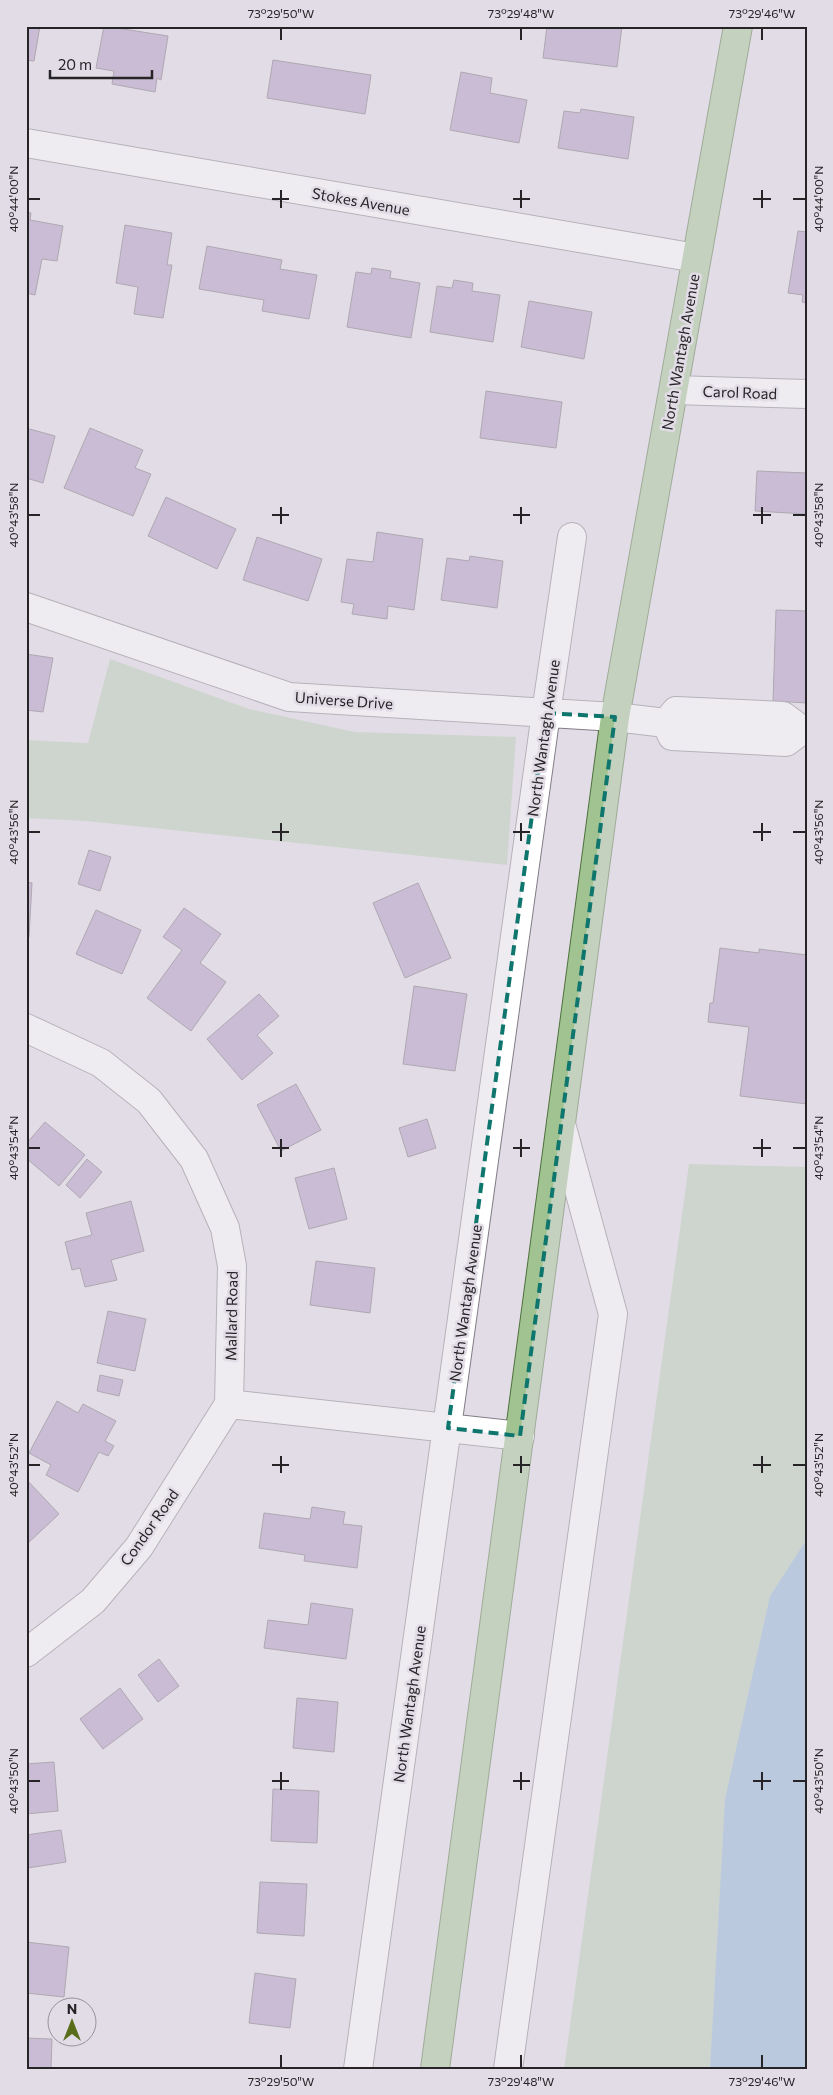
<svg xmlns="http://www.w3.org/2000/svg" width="833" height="2095" font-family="Commissioner,sans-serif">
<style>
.green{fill:#b7cdb1}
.water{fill:#8db1d7}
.building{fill:#ae94bf;stroke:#6f6a72}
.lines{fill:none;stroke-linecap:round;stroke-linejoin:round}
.minor-casing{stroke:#827d85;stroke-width:30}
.major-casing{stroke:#4e713c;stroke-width:30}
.minor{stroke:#fff;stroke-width:28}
.major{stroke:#a1c391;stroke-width:28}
.marked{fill:none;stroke:#0f766e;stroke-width:4;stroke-dasharray:10 6;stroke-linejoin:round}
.ticks{fill:none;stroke:#262427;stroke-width:2}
.labels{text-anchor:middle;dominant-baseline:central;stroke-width:5;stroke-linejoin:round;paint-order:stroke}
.street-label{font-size:15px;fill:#262427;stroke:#e2dce6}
.neatline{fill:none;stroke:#262427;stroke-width:2}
.ticks-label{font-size:12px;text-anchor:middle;fill:#262427}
</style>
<rect width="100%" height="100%" fill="#e2dce6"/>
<path class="green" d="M110 659 249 709 355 732 516 737 507 865 86 821 26 818V740L88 743Z
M689 1164 807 1167V2069H564Z"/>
<path class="water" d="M807 1539V2069H710L725 1799 770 1596Z"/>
<path class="building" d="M26 26H40L34 61 26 60Z
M104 26 168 36 161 80 157 78 155 92 112 84 114 71 96 68Z
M547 26H622L617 67 543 58Z
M273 60 371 75 365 114 267 98Z
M461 72 492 78 490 93 527 100 519 143 450 130Z
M581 109 634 117 628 159 558 148 564 111 580 113Z
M26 212 31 213 30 220 63 226 57 261 42 259 35 295 26 293Z
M125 225 172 233 167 265H172L163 318 134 314 138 287 116 283Z
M798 231 807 232V303L802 302 803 295 788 293Z
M207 246 282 260 280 269 317 275 309 319 262 311 264 300 199 289Z
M372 268 391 271 390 278 420 283 411 338 347 327 356 272 371 274Z
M454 280 473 283 472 291 500 295 493 342 430 332 437 286 452 288Z
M529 301 592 312 584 359 521 347Z
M486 391 562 402 556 448 480 438Z
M26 428 55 436 43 483 26 478Z
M90 428 143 450 135 468 151 474 133 516 64 488Z
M757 471 807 473 806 514 755 511Z
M166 497 236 529 217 569 148 536Z
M377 532 423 539 414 610 388 606 387 619 352 614 354 604 341 602 347 559 373 562Z
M257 537 322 559 308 601 243 580Z
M470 556 503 561 497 608 441 600 447 558 469 561Z
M776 610 807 611V703L773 701Z
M26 654 53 658 43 712 26 710Z
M89 850 111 857 100 891 78 884Z
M26 882 32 883 29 937H26Z
M418 883 451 958 405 978 373 903Z
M184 908 221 934 200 963 226 982 191 1031 147 998 182 950 163 937Z
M96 910 141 930 122 974 76 954Z
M720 948 759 953V949L807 955V1104L740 1096 749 1027 708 1022 710 1003H713Z
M414 986 467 994 455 1071 403 1064Z
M259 994 279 1016 257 1035 273 1053 242 1080 207 1039Z
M296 1084 321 1130 281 1151 257 1105Z
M427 1119 436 1148 408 1157 399 1128Z
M45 1122 85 1155 59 1186 26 1158V1144Z
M87 1159 102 1172 80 1198 66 1185Z
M334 1168 347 1219 309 1229 295 1178Z
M131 1201 144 1251 111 1260 117 1280 85 1287 80 1268 72 1270 65 1242 92 1235 86 1213Z
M316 1261 375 1268 370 1313 310 1305Z
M108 1311 146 1319 135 1371 97 1363Z
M100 1375 123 1380 119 1396 97 1391Z
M57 1401 78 1413 83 1404 116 1421 105 1441 114 1446 108 1456 99 1452 78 1492 46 1475 51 1465 29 1453Z
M26 1479 59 1514 26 1545Z
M312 1507 345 1512 343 1524 362 1526 357 1568 304 1561 305 1555 259 1548 264 1513 310 1519Z
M311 1603 353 1609 346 1659 264 1648 268 1620 308 1625Z
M159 1659 179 1686 158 1702 138 1675Z
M120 1688 143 1719 103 1749 80 1719Z
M297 1698 338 1702 334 1752 293 1748Z
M54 1762 58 1811 26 1814V1764Z
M273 1789 319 1791 317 1843 271 1841Z
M61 1830 66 1862 28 1868 26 1835Z
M260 1882 307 1884 304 1936 257 1933Z
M26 1942 69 1947 64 1997 26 1993Z
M255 1973 296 1979 290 2028 249 2023Z
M26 2038 52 2039 51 2069H26Z"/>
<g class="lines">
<g class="minor-casing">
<path id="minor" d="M26 143 696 258
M674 390 807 394
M26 607 289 697 615 717 666 723
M666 723 676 711 783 716 802 730H807
M666 723 672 736 786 742 802 730
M26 1028 101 1063 149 1101 194 1159 225 1228 232 1266 229 1404
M229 1404 520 1436
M26 1653 93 1601 139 1547 229 1404
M358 2069 546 713 572 537
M508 2069 613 1314 561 1124"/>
</g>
<g class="major-casing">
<path id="major" d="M435 2069 615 717 738 26"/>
</g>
<use href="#minor" class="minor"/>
<use href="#major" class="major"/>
</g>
<path d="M0 0H833V2095H0ZM546 713 615 717 520 1436 448 1428Z" fill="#e2dce6" fill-opacity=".55" fill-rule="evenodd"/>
<path class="marked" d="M546 713 615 717 520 1436 448 1428Z"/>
<path class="ticks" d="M281 28V40M521 28V40M762 28V40M281 190V208M521 190V208M762 190V208M28 199H40M272 199H289M513 199H530M753 199H771M793 199H806M281 507V524M521 507V524M762 507V524M28 515H40M272 515H289M513 515H530M753 515H771M793 515H806M281 823V841M521 823V841M762 823V841M28 832H40M272 832H289M513 832H530M753 832H771M793 832H806M281 1139V1157M521 1139V1157M762 1139V1157M28 1148H40M272 1148H289M513 1148H530M753 1148H771M793 1148H806M281 1456V1473M521 1456V1473M762 1456V1473M28 1465H40M272 1465H289M513 1465H530M753 1465H771M793 1465H806M281 1772V1790M521 1772V1790M762 1772V1790M28 1781H40M272 1781H289M513 1781H530M753 1781H771M793 1781H806M281 2055V2068M521 2055V2068M762 2055V2068"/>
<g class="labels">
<g class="street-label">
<text transform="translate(361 201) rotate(10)">Stokes Avenue</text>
<text transform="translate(680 352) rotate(-80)">North Wantagh Avenue</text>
<text transform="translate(740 392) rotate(2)">Carol Road</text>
<text transform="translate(344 700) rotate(4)">Universe Drive</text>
<text transform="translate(543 738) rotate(-82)">North Wantagh Avenue</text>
<text transform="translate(465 1303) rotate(-82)">North Wantagh Avenue</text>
<text transform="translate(231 1316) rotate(-89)">Mallard Road</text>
<text transform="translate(149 1527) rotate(-55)">Condor Road</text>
<text transform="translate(409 1704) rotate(-82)">North Wantagh Avenue</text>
</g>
</g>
<rect width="833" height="2095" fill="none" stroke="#e2dce6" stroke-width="55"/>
<g transform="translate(72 2022)"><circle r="24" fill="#e2dce6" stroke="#97929a"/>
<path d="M0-4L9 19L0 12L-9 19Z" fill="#5a6d1a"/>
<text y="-8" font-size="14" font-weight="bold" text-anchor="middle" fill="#262427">N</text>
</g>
<path d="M50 70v8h102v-8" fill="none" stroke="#262427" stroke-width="2.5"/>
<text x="58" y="70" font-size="15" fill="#262427" stroke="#e2dce6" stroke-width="4" paint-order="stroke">20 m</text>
<rect x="28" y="28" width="778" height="2040" class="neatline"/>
<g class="ticks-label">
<text x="281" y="18">73°29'50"W</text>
<text x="521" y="18">73°29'48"W</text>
<text x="762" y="18">73°29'46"W</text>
<text transform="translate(14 199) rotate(-90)" y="4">40°44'00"N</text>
<text transform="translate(819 199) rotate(-90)" y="4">40°44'00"N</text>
<text transform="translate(14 515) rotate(-90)" y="4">40°43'58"N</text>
<text transform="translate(819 515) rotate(-90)" y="4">40°43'58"N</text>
<text transform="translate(14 832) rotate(-90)" y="4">40°43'56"N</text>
<text transform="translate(819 832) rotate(-90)" y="4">40°43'56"N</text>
<text transform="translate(14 1148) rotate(-90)" y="4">40°43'54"N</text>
<text transform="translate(819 1148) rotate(-90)" y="4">40°43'54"N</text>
<text transform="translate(14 1465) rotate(-90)" y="4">40°43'52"N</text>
<text transform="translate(819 1465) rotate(-90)" y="4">40°43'52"N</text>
<text transform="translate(14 1781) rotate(-90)" y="4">40°43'50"N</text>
<text transform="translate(819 1781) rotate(-90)" y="4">40°43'50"N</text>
<text x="281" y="2086">73°29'50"W</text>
<text x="521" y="2086">73°29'48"W</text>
<text x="762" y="2086">73°29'46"W</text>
</g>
</svg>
